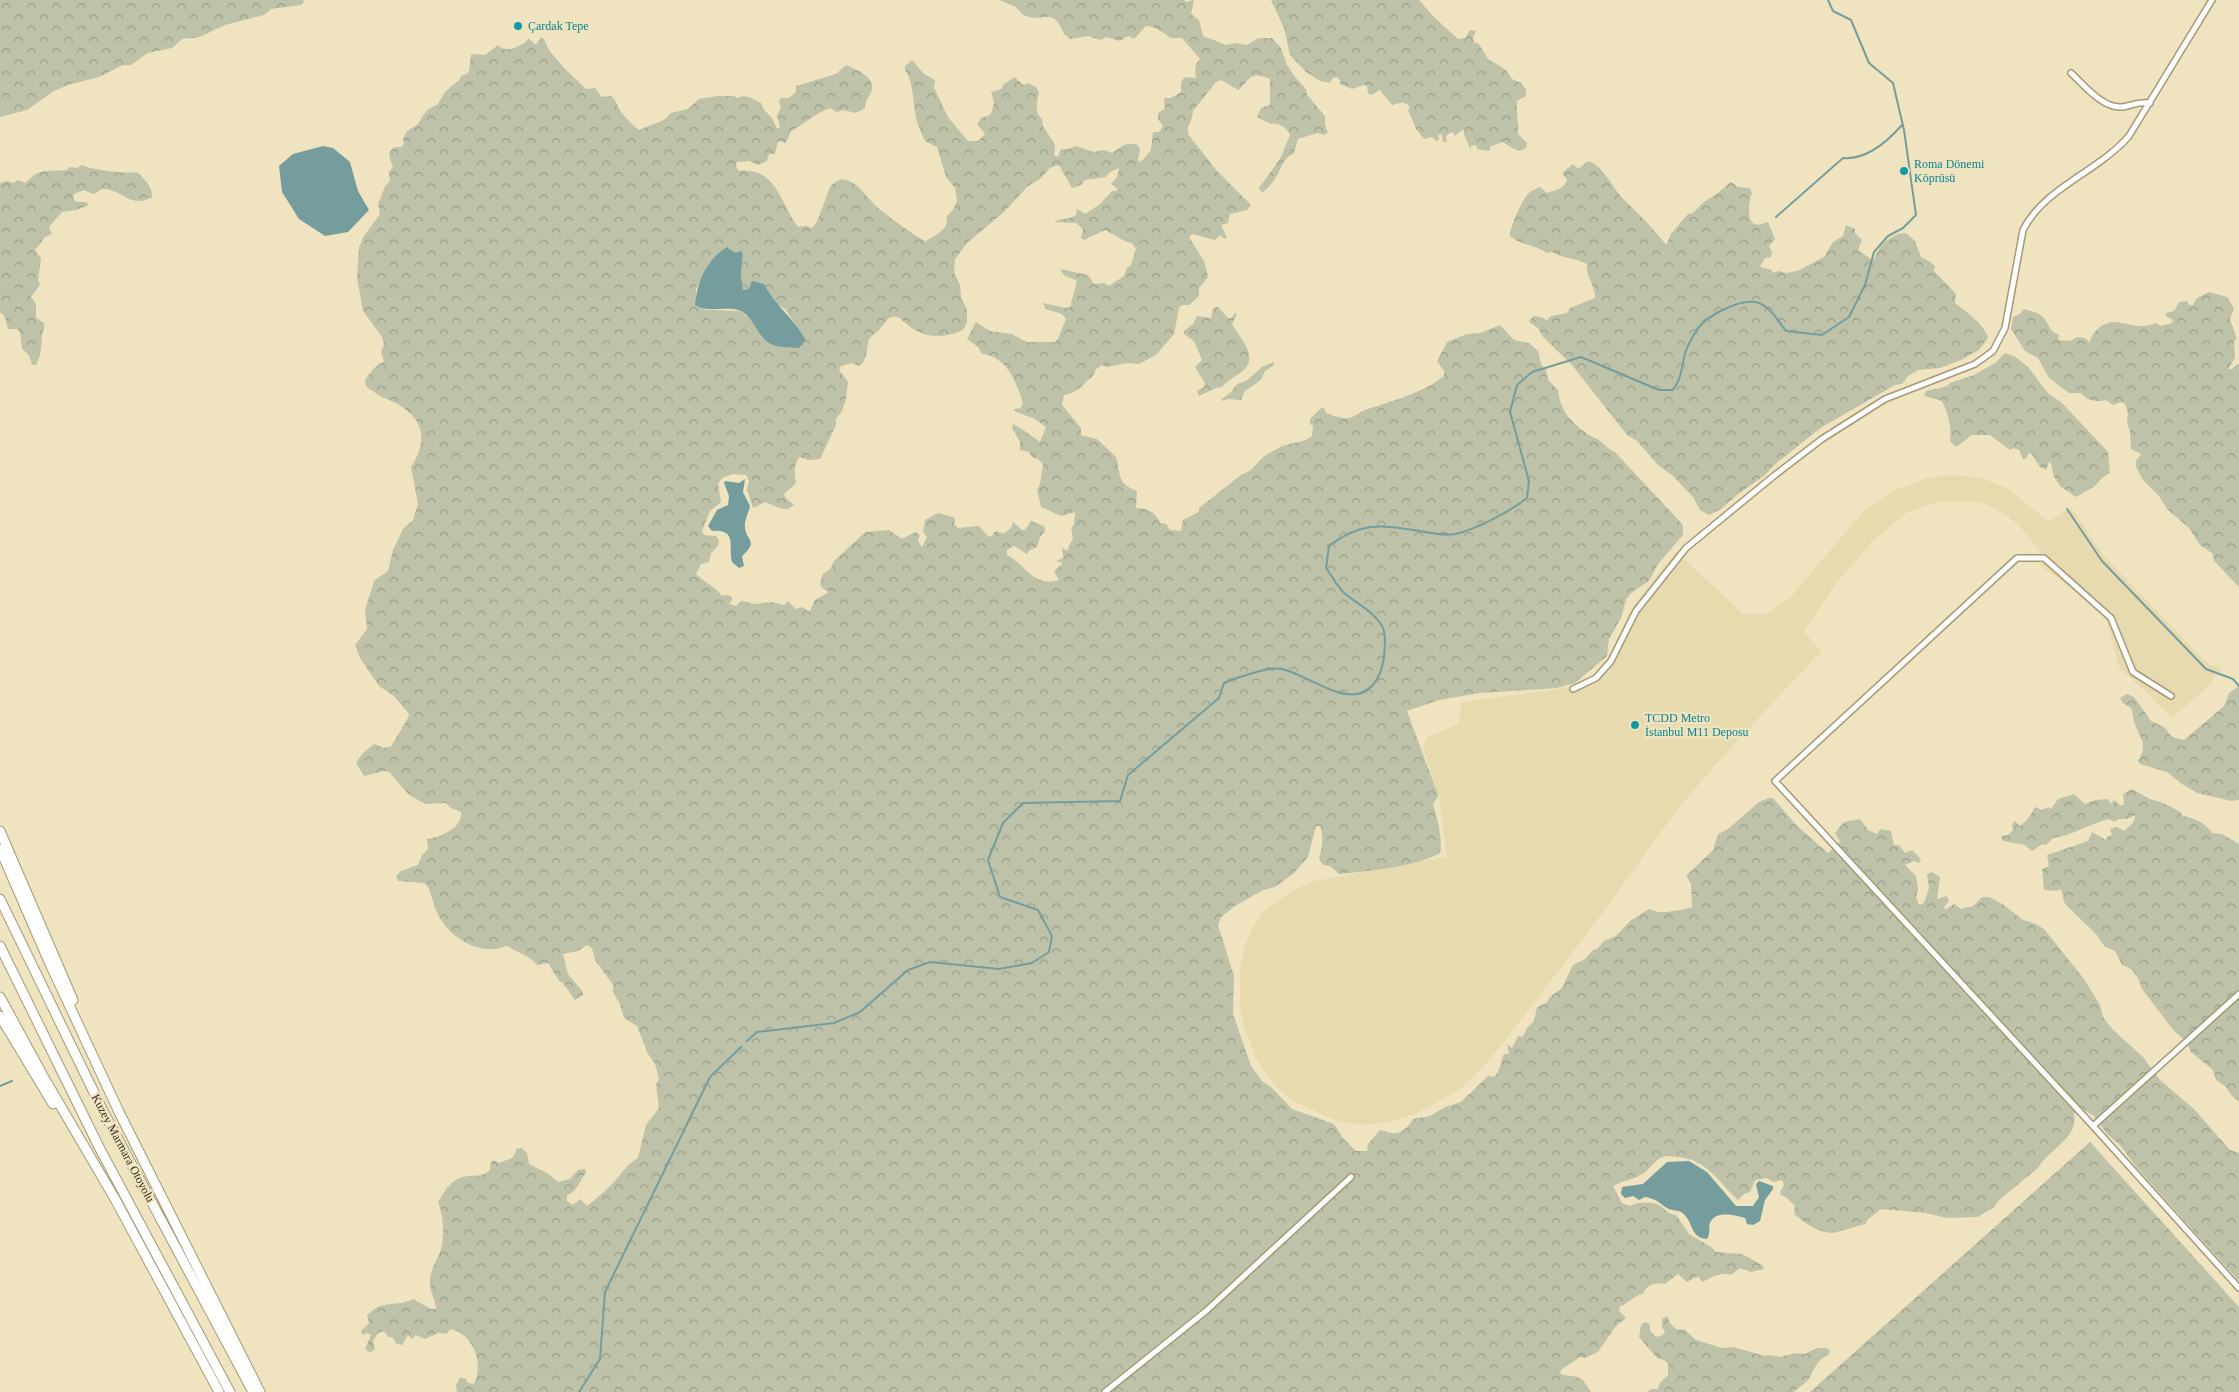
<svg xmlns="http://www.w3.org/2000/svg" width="2239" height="1392" font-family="Georgia,serif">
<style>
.built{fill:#e6daae}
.forest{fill:url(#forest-crowns);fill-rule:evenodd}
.water{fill:#769d9d}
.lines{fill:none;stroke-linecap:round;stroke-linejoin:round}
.stream{stroke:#769d9d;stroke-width:2}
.minor-casing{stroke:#a59a78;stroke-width:8}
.motorway-casing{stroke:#a59a78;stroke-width:11}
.minor{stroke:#fff;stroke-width:5}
.motorway{stroke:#fff;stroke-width:9}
.culture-dot{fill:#0f9aa8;stroke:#efe4bf;stroke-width:2}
.labels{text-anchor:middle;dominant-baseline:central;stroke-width:4.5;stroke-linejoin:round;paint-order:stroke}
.culture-label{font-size:12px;fill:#0d838f;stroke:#efe4bf;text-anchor:start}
.street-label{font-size:12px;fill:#332e20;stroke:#efe4bf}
</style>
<defs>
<pattern id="forest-crowns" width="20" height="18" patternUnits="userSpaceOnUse" patternTransform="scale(1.25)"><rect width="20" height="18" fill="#bdc2a9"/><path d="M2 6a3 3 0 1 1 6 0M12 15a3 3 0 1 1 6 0" fill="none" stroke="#9a9e89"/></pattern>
</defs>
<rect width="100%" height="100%" fill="#efe4bf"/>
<path class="built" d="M1953 475 1981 478 2007 488 2049 522 2071 507 2104 556 2202 658 2210 665 2222 668 2206 689 2172 717 2119 667 2106 618 2102 611 2041 566 2039 550 2018 524 1994 508 1980 502 1939 501 1906 513 1872 542 1838 581 1805 629 1804 632 1821 651 1714 766 1671 818 1598 919 1507 1038 1484 1066 1460 1089 1415 1114 1388 1122 1360 1125 1337 1121 1294 1101 1280 1090 1266 1074 1256 1058 1243 1024 1240 1005V967L1245 945 1253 928 1262 914 1269 907 1292 891 1314 881 1447 857 1439 798 1423 748 1426 738 1458 724 1462 702 1568 688 1592 676 1609 657 1628 615 1637 601 1676 551 1743 614H1766L1789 599 1864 511 1891 492 1926 478Z"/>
<path class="forest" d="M0 0H303L304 2 301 5 271 9 264 15 225 25 200 37 182 39 172 48 148 53 131 65H123L99 77 68 85 54 91 27 110 0 117Z
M999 0H1184L1186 2 1194 0 1191 14 1199 20 1203 36 1226 45 1236 43 1247 45 1258 38H1272L1281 48 1287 65 1295 77 1306 89 1307 95 1325 116V125L1328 132 1325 135 1317 133 1298 139 1294 153C1283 158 1281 169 1275 179 1274 181 1265 191 1262 193L1259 188 1280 159 1290 135C1287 128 1279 122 1271 124L1257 117 1261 108 1270 105V79C1249 69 1250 81 1238 90L1221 80 1216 82 1193 111 1192 118 1188 127V134L1217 171 1251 205 1247 210 1230 214 1228 223 1221 225 1227 238 1225 239 1220 235 1215 240 1192 234 1189 237 1204 261 1208 277 1199 288V296L1189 305H1182L1179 308 1174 334 1156 355 1139 364 1128 363 1106 367 1102 365 1095 370V373L1090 379 1087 380C1084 386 1072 395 1064 395L1062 405 1081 428V435L1097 439 1116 457C1121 474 1116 483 1137 491L1136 508C1147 508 1156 512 1160 523L1166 524 1170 530 1181 531 1183 520 1199 512V508L1241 475 1251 470 1264 456 1282 446 1306 440 1312 436 1313 426 1310 424V419L1321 408H1324L1326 413C1332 415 1341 419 1348 418 1354 418 1359 412 1365 410 1392 401 1423 393 1444 376V371L1437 361 1447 342 1467 334 1480 333 1500 325 1514 340 1529 343 1538 351 1541 364 1546 370 1548 380 1558 390C1560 411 1572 423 1589 435 1592 437 1596 438 1599 440 1605 445 1608 449 1615 452L1683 525V535L1658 564 1649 581 1631 593 1626 600 1621 618 1609 639 1607 656 1575 683 1557 688 1480 693 1439 700 1407 711 1437 792 1438 797 1433 804C1437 818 1443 838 1440 853 1420 866 1363 872 1339 874L1330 866 1323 865 1319 859C1322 850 1324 836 1320 826H1316L1308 857 1294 873 1275 887 1263 890 1235 906 1221 917 1218 925 1234 976 1233 1014 1251 1066 1263 1082 1271 1087 1292 1109 1334 1124 1343 1138 1356 1151H1367L1368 1144 1380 1130C1398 1136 1403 1134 1413 1119L1430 1116 1445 1107 1461 1102 1488 1076 1494 1077C1500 1071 1501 1063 1503 1055L1509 1053 1507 1044 1512 1048 1518 1036 1523 1037 1527 1028 1534 1021 1537 1007 1546 1003 1550 997 1562 988 1573 965 1585 959 1593 950 1597 949 1604 941 1616 936 1630 921 1649 909C1653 910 1657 912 1660 912 1666 913 1687 909 1692 907L1691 884 1686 876 1713 850 1718 834 1728 829 1759 802 1769 798H1773L1796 825 1828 853 1840 842 1835 833 1844 822 1860 819 1868 830 1877 834 1880 829 1891 831 1894 845H1899L1905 853 1912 850 1921 859 1919 863 1913 861 1905 865 1916 876 1918 890 1916 897 1919 905 1924 903 1929 888 1927 874 1932 872 1940 877 1937 899 1947 896 1949 901 1944 907 1945 910 1954 904 1961 909 1973 906 1982 897H1989L2004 905 2023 920 2036 924 2044 929 2084 979 2100 1005 2103 1017 2112 1029 2143 1057 2160 1080 2194 1109 2230 1150 2239 1153V1281L2137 1168 2120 1145 2107 1134 2094 1116 2082 1109 2074 1114C2079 1139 2048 1149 2038 1168L1999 1200 1994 1207 1978 1217 1947 1218 1925 1213 1881 1209 1867 1220 1866 1224C1859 1225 1836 1233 1832 1233 1817 1232 1805 1223 1794 1214L1795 1206 1786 1197 1781 1195 1780 1192 1784 1185 1782 1180 1774 1182 1766 1178 1755 1180 1750 1192 1744 1194 1738 1200C1717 1181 1707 1159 1677 1157 1674 1157 1669 1156 1666 1156 1655 1158 1650 1170 1641 1175 1633 1179 1622 1181 1613 1186L1622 1203 1630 1206C1636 1202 1652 1201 1659 1205 1666 1209 1665 1213 1676 1215L1689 1234 1711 1247 1716 1252 1742 1254 1762 1265 1764 1269 1751 1272 1740 1268 1731 1275C1717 1272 1714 1277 1702 1282L1698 1276 1687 1282 1678 1274 1665 1284C1655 1283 1648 1283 1643 1294 1633 1295 1629 1304 1620 1306L1619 1311 1626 1318 1616 1326 1598 1352 1585 1358 1579 1357C1573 1364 1565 1364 1560 1372L1562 1375C1581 1377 1581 1376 1591 1392H457L456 1385 460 1378H465L468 1383 474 1384C484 1364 474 1335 451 1329L446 1334 438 1333 425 1339 416 1335 412 1339 408 1335 402 1345 397 1344 392 1337H388L384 1331 378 1333 373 1341 375 1349 370 1353 365 1349 371 1335 367 1333 362 1335 361 1331 369 1323 367 1316C382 1298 397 1308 413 1299L431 1309H436C436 1300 429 1293 430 1279 431 1268 438 1259 441 1249 445 1235 443 1214 438 1202 444 1192 451 1180 463 1177 475 1174 479 1179 490 1170L491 1162 494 1160 499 1163 512 1158 515 1154 516 1149 522 1148 527 1153 529 1164 547 1173 558 1182 570 1179 578 1170 585 1169 586 1173C579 1181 578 1191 567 1195V1201L573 1205 580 1199 587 1206C594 1200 602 1194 609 1187 619 1177 626 1165 638 1158L646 1125 659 1108 656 1085 659 1078 655 1064 648 1054 637 1026 624 1018 620 1004 613 992V985L595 960 592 948 587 945 578 951 563 954 568 974 583 992V995L575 1000 563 983 559 981 548 963 537 965C528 955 518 953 507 946 503 946 500 949 496 949 470 951 446 934 436 910 433 902 431 893 427 885L423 883 398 881 396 876 401 871 418 865 422 855 428 849 427 839C440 837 463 828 461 812L451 808 446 803 425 804 408 794 389 772 384 771 364 776 356 763 362 754 374 744 384 748 392 746C395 738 409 719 409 714L394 696 379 686 360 658 355 645 367 629 365 610 374 581 388 571 393 550 403 529 413 520 418 504 411 467C434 431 416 410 382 397 377 395 374 391 369 389L366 386 365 380 374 368 384 361 381 352 384 344 382 337 363 311 357 278 359 247 364 236 380 214 378 203C383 196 382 187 390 181L389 172 393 167C390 158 386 154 394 147H402L404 143 403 139 407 131 417 125 427 110 438 104 445 92 459 80 462 75H465L469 72 471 54 485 55 498 45C506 54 517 47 526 42L528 38 536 45 541 38 544 39 549 50 564 68 586 89 595 88 602 97 611 96C617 100 617 107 622 113 627 119 632 125 639 130L664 120 671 113 688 109 699 99 718 96H733L738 98 743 96 749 97 761 103 764 110 772 118 777 129 780 127 777 116 781 107 779 102 781 98H789L796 92V86L836 74 846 65C855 69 874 76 872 89 871 95 865 100 865 108L856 113 843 110 837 112 830 108C815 113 805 124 791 131L786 143 778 141 775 154H769L767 161 758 165 749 161 737 162 736 167 739 171C776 166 781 205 798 227L807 226 812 228 817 222 830 187C848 165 866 198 878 208 887 215 916 238 926 241 937 234 949 230 947 216L953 210 957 201 955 188 946 177 937 147 925 141C921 132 916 122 915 112 913 100 913 80 905 70V66L912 60 924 74 935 80 934 88 948 117 968 141H978L985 134 977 124 981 118 990 115 992 111 994 102 991 92 1001 89 1004 84 1015 77 1023 85 1028 83 1036 87 1039 92C1037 102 1034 112 1042 119L1043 126 1055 145 1054 155 1058 157 1061 149H1067L1076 146 1093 152 1104 150 1112 153C1121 147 1125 141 1138 145L1140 150 1138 160 1141 162 1151 150 1153 132H1159L1163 126 1158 119V113L1165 109 1164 98H1171L1181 92V83L1184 77 1196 78C1195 71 1194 64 1200 59L1182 38H1171C1163 33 1156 26 1146 26L1134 39 1128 36 1120 41 1106 37 1101 40 1088 36 1071 39 1064 34C1052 5 1046 23 1026 16 1021 15 1019 8 1014 6 1009 4 1004 2 999 0ZM1059 165 1072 188 1081 185 1085 180 1106 177 1110 172 1119 168 1117 177 1111 184 1117 188V191H1112L1100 204 1085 214 1077 209 1076 215C1070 220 1058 218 1055 222L1076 223 1083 229 1081 238 1084 240 1105 230C1113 234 1126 243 1132 243L1136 249 1131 265 1127 268 1124 276 1109 286 1104 283 1094 284 1088 275 1060 269 1064 275 1077 281 1070 307 1066 308 1043 303 1046 309 1062 314 1066 319 1058 339 1055 342H1027L1012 334 990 331 976 322 967 339 978 347 982 354C1007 357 1015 380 1023 402L1021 408 1014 409V411L1035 419 1046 427 1040 442C1031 436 1023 429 1013 424L1012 428 1020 442V450L1029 452 1032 457 1038 459 1043 464 1040 484 1037 490 1041 507 1061 516 1075 512 1074 524 1071 528C1076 545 1069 538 1068 551L1062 548 1063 558 1056 561 1063 563 1054 571 1059 580C1034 588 1026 565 1007 555V550L1014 546 1027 554 1030 550 1037 547 1040 537 1045 531 1044 526 1031 521 1025 530H1022L1013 522 1011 528 1003 534 997 531 994 532 992 536 989 537 979 526 958 528 954 524 955 520 953 517 938 513 925 520 923 532 927 537 922 547 918 541 920 535 915 532 902 539 889 530 866 532 863 534 834 561 831 568 823 574 820 584 822 588 829 592 815 600 810 611H808L803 607 796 609 787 601 785 605 771 602 755 604 742 601 736 606 729 604 732 600V597L728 595 722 596C715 586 704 582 696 574L701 564 709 562 711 553 718 546 719 540 716 536 704 535 702 531 710 511 721 502 718 484 722 478 733 474 746 475 749 481 747 489 753 508 765 502C774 505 778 509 788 509L794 505 785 497 784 494 796 483C794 474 794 465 799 457L809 460 820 459 836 425V419L842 411 846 399 848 382 839 370 841 366 852 363 859 366C868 360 866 349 869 339 872 335 875 334 878 331 886 324 886 313 900 318 918 337 938 341 963 330L967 323V310L961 297 960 285 954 272 955 259 967 243 1004 212 1028 186 1040 179 1050 168ZM743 254 741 275 743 291 764 284 770 295 777 304 785 309 806 340 799 348 758 330 754 322 740 311 706 310 696 305V289L709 263Z
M1271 0H1419L1433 16 1458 39 1465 38 1470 30 1476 31 1473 38 1474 42 1479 44 1488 59 1506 70 1512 79 1521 83 1526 90V96L1517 101C1516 112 1519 123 1518 134L1527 143 1526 148C1518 154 1511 147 1503 142L1491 146 1489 151 1477 149 1476 145 1471 146V150L1464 135V131L1462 130 1455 136 1453 132 1448 134 1446 137 1447 142H1445L1442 141 1443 138 1441 134 1438 135 1439 140 1436 141 1432 137 1424 139 1416 129 1408 110 1410 108C1406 100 1398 103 1392 105L1380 90 1371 95 1368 93 1367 86 1364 85 1352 89 1340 84V80L1337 77 1333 78 1330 83 1320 81 1306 72 1290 55 1284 28Z
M1588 161C1601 163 1615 191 1624 200 1639 214 1654 229 1666 245L1671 234 1688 214 1693 213C1700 205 1706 200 1715 195 1721 191 1725 186 1731 182L1738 187 1750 188 1752 193C1749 200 1746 221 1755 224 1760 226 1764 223 1768 222L1775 239 1769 246 1772 252 1771 257 1765 258 1760 267 1772 270V273L1779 271 1786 273 1797 271 1824 257 1833 242 1843 236 1846 225 1855 229V233L1862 240 1858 250 1871 259H1874C1879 246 1891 233 1906 233L1915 241 1921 257 1929 261 1935 266 1934 271 1956 294 1955 303C1964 310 1986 326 1988 338L1979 350 1961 360 1940 368 1918 370 1908 376 1902 384 1895 385 1822 427 1774 465 1765 475 1737 495 1721 509 1709 515 1700 510 1693 497 1672 475 1658 465 1637 441 1627 435 1572 365 1543 337 1538 328 1529 322 1533 316 1541 317 1547 320 1551 316 1567 313 1570 308 1595 298C1596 286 1585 276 1587 264 1576 258 1564 259 1552 252L1547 253C1535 245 1520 245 1510 236 1509 230 1523 197 1529 193 1532 190 1536 189 1540 187L1547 193C1556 190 1564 189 1567 180L1562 173 1573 164 1578 169Z
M82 165C92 170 125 174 137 172 144 179 153 186 152 198 148 198 144 201 140 201 127 202 118 189 103 189 99 189 98 193 93 194L84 190 74 194 73 197 76 202H86L89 205 76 210 62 212 49 227 52 234 45 237 35 250 41 258 38 280 40 285 31 297 36 304V318L44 323C45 329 42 333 42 338 41 349 41 355 36 365L32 364 29 355 22 349 20 332 17 329H8L5 317 0 312V183L8 181 13 183 18 180 26 183C39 167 48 172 66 170L70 167 77 168Z
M2209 292 2227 297 2234 308 2230 319 2237 339 2234 341 2235 358 2228 369H2232L2239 363V587L2214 561 2212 553 2200 545 2189 528 2167 509 2159 496 2143 480 2136 467V461L2141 454 2131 449 2130 432 2127 422 2128 413 2125 404 2121 402 2113 405 2106 400C2097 403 2086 400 2081 393H2069L2049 378 2038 358 2025 351 2011 329 2013 317 2020 314 2024 309C2030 311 2038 312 2043 317 2049 324 2049 331 2059 335L2058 340 2071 341 2077 337 2085 338 2090 343C2090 333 2103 322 2114 322 2129 323 2141 330 2156 323L2160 326 2172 323 2173 320 2166 316V313L2174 311 2179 302 2187 301 2189 305H2193L2197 298Z
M1218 307 1228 318H1232L1235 313 1237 314 1232 324C1238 336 1259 355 1244 370 1236 377 1228 379 1222 387L1216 388 1199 396 1197 391 1204 387 1205 383 1195 367 1202 360 1194 341 1184 334V331L1193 324 1197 316 1211 318 1213 308Z
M2005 353 2014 356 2028 367 2048 393 2062 403 2108 452 2110 473 2103 477 2095 486 2076 497 2060 486 2054 477 2051 463 2049 462 2046 470 2040 467 2031 453 2028 454 2026 459H2023L2019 450 2014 448 2010 450 1990 435H1972L1956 447 1950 441C1952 427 1948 414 1942 401L1924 396 1926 391 1948 386 1950 383 1974 375 1995 363Z
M1274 362V365L1265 371 1261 380 1245 391 1241 400 1228 399 1223 401 1222 399 1231 392 1237 384 1246 381 1262 367Z
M2239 686V800L2231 801 2197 793 2182 784 2167 772 2140 764 2138 761C2149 743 2140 740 2135 724 2133 719 2133 714 2131 708L2123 703 2120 698 2127 694 2134 697 2151 721 2164 727 2172 737 2184 740 2224 706 2229 693Z
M2132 789 2150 799 2163 803 2179 811 2183 816C2195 818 2205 823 2212 833L2222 834 2239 844V1102L2232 1096 2225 1086 2216 1080 2213 1070 2191 1052 2186 1041 2174 1031 2142 989 2138 978 2131 969 2122 965 2115 951 2105 947 2096 934 2068 907 2064 902 2061 889 2056 891 2044 890 2042 869 2049 866 2047 855 2088 841 2092 832 2106 840 2107 837 2112 835 2110 829 2117 827 2124 831 2133 823 2136 815 2127 819H2119L2114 822 2109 819C2090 823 2072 836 2053 838L2046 845 2043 844 2032 851 2025 845 2003 841 2001 836 2008 835 2013 830 2012 825 2015 821 2020 826C2027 821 2031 815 2035 807L2042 810 2049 807 2051 809 2058 799 2074 794 2085 804 2095 800 2108 799 2111 804 2114 800 2121 806 2124 804 2123 794Z
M2090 1142 2239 1307V1392H1810Z
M1667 1316 1670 1323 1676 1329 1685 1330 1696 1340 1722 1348 1733 1347 1765 1356 1770 1355 1779 1357 1796 1353 1806 1354C1812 1349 1822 1345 1830 1350L1828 1355C1817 1360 1815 1367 1810 1377 1807 1383 1798 1387 1794 1392H1647L1651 1389H1658L1660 1383 1668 1375V1364L1664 1360 1657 1358 1639 1337 1641 1325 1645 1322 1650 1325V1331L1656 1337 1663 1335 1665 1332 1662 1327V1319Z"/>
<path class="water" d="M323 146 333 148 350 162 358 191 369 210 348 232 325 236 299 219 282 192 279 166 293 154Z
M727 247 734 253 741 251 743 254 741 275 743 290 749 289 752 281 764 284C775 305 794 319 806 340L799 348C789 347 777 348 769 343 757 335 754 318 741 311 727 305 709 314 695 305 697 282 706 260 727 247Z
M745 479 743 492 750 506C749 511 746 517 745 523 743 541 761 539 742 556L744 566 739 568 732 562C728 547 738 529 712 531L708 526 717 510 728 505 729 496 724 483 725 481 739 483Z
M1689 1161 1707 1172 1736 1206H1753L1759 1197 1756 1184 1759 1181 1773 1186V1189L1765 1200 1760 1221 1753 1225 1747 1224 1745 1218C1735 1215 1715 1210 1710 1223 1708 1229 1711 1233 1707 1239 1689 1238 1694 1220 1681 1212 1678 1210 1673 1211 1669 1209 1659 1204 1660 1200 1645 1197L1639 1200 1633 1196 1625 1198 1621 1194 1622 1187 1643 1184 1667 1162Z"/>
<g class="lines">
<path class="stream" d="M1776 217 1843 158C1866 160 1887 142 1902 125
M2067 509 2102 561 2206 669 2233 679 2239 686
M747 1041 757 1032 834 1023 860 1012 908 970 930 962 999 969 1032 963 1049 952 1052 936 1038 910 1000 897 988 860 1003 823 1023 803 1120 801 1128 775 1219 698 1224 683C1236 678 1270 666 1282 669 1313 676 1360 720 1380 673 1384 664 1387 638 1383 628 1376 613 1356 603 1344 593 1337 586 1332 576 1326 568L1329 546C1361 521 1382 525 1420 531 1431 533 1444 536 1455 534 1475 530 1511 511 1527 498L1529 481 1510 412 1517 385 1532 372 1581 357 1659 390H1673C1681 379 1681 371 1684 358 1685 349 1691 340 1695 333 1703 317 1741 297 1759 303 1770 307 1779 322 1786 331L1822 335 1849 317 1865 285 1874 252 1888 236 1903 228 1916 215 1904 130 1893 83 1869 63 1851 20 1833 11 1828 0
M0 1086 12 1081
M579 1392 600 1359 605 1292 710 1077 741 1047"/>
<g class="minor-casing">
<path id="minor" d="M2071 73C2084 85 2103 109 2122 107 2131 106 2140 101 2150 103
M1573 689 1596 678 1611 661 1636 611 1686 548 1775 475 1822 439 1885 399 1975 364 1993 351 2005 328 2023 230C2045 187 2098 172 2129 136L2212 0
M2171 696 2133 672 2111 618 2044 558H2017L1775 781 2093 1126 2239 1288
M2093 1126 2239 994
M1105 1392 1206 1311 1351 1177"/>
</g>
<g class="motorway-casing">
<path id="motorway" d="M0 831 73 1000
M0 849 50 964 119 1112 260 1392
M0 899 102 1109 253 1392
M0 946 99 1147 230 1392
M0 997 43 1076 115 1199 219 1392
M0 1016 53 1104"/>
</g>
<use href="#minor" class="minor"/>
<use href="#motorway" class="motorway"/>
</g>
<g class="culture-dot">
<circle cx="518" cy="26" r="5"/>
<circle cx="1904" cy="171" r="5"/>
<circle cx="1635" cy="725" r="5"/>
</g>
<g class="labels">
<g class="culture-label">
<text x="528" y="26">Çardak Tepe</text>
<text x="1914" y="164">Roma Dönemi<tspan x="1914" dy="14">Köprüsü</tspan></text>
<text x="1645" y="718">TCDD Metro<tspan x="1645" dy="14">İstanbul M11 Deposu</tspan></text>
</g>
<g class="street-label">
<text transform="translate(123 1148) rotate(62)">Kuzey Marmara Otoyolu</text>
</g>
</g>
</svg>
